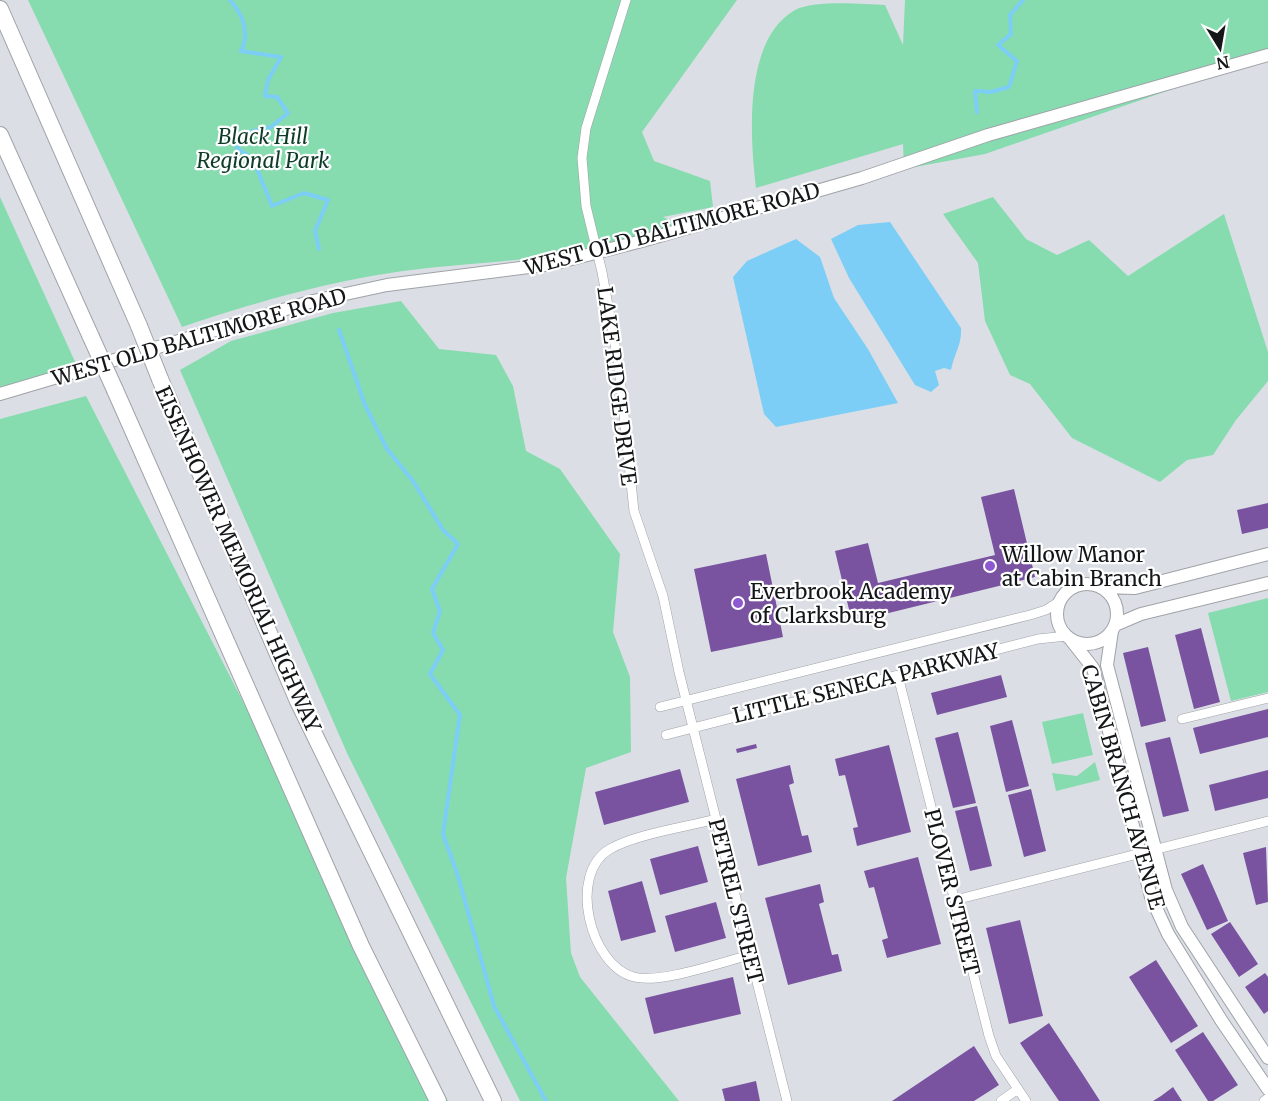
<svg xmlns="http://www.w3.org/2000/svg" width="1268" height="1101" font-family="Merriweather,serif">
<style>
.green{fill:#86dbaf}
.water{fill:#7ccef6}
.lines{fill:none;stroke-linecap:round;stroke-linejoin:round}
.stream{stroke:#7ccef6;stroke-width:4}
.building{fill:#7953a0}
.street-casing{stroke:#9fa3a8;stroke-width:10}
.secondary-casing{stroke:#9fa3a8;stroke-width:14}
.highway-casing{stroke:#9fa3a8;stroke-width:18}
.street{stroke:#fff;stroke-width:9}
.secondary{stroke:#fff;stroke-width:12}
.highway{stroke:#fff;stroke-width:16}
.highway-bridge-casing{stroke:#9fa3a8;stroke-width:18;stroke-linecap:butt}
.highway-bridge{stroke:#fff;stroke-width:16}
.poi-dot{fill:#8e58d0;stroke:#fff;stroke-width:2}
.labels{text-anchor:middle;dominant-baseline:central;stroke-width:4.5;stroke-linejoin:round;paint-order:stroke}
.park-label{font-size:21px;font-style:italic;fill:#0f3d29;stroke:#fff}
.street-label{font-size:21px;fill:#141618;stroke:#fff}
.poi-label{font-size:21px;fill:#141618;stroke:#fff;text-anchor:start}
</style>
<rect width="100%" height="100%" fill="#dbdfe5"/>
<path class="green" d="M28 0H737L642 132 654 161 710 181 713 207 663 217 683 226C643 237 603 248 563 254 505 263 447 264 390 273 319 284 250 304 182 327Z
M905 0H1268V56L985 154 904 169 903 144 756 188C750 138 743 39 795 10 815 0 861 4 885 5L903 45Z
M0 197 77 366 0 387Z
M993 197 1026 239 1057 255 1089 240 1128 276 1224 214 1268 352V381L1236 420 1213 455 1187 460 1160 482 1072 438 1030 384 1010 375 985 321 978 263 943 214Z
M401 301 439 349 496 355 513 386 526 451 560 469 620 554 613 632 630 677 631 752 586 768 566 878 571 953 580 977 679 1101H520L347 753 180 370 231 341 333 313Z
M86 396 448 1101H0V419Z
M1268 598V692L1231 701 1208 613Z
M1083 713 1093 755 1052 764 1042 722Z
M1095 762 1100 780 1056 791 1052 773 1077 776Z"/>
<path class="water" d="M890 222 961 328C962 345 954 354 951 370L944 368 935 371 939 385 931 392 915 385 849 278 831 239 858 225Z
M796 239 820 257 834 298 868 349 898 403 776 427 764 414 733 277 747 261Z"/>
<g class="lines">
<path class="stream" d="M230 0C243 15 250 33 241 51L281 57 268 80 265 96 277 97 288 113 271 127 231 136 238 149 253 159 272 206 304 193 328 200 315 231 319 249
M977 112 975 91 991 92 1009 87 1017 61 998 45 1011 34 1010 15 1023 0
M339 330 365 405 387 449 413 481 443 530 458 544 432 589 440 611 433 633 443 650 430 674 460 715 443 834 458 876 494 1006 546 1101"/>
</g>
<path class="building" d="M1014 489 1035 577 852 622 835 551 868 543 878 583 995 555 981 497Z
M1268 503V528L1242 534 1237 510Z
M766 554 783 637 711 652 694 569Z
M1201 628 1220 702 1194 709 1175 635Z
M1148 647 1166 721 1141 727 1123 653Z
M1001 675 1007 697 937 715 931 693Z
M1268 709V737L1200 754 1193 728Z
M1012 720 1029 786 1006 792 990 726Z
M958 732 976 803 953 808 935 738Z
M1170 737 1189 811 1163 817 1145 743Z
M756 744 757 748 737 753 736 749Z
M889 745 911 832 857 846 853 828 858 827 845 775 839 776 835 759Z
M790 765 794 783 789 785 802 836 808 835 812 852 758 866 736 779Z
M680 769 689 802 604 825 595 792Z
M1268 770V798L1215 811 1209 785Z
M1031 789 1046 851 1024 857 1008 795Z
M977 806 992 866 970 871 955 811Z
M698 846 708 882 660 895 650 859Z
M1266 847 1268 902 1256 905 1243 853Z
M918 857 941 944 887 958 882 940 888 938 874 887 869 888 864 871Z
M1203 864 1228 921 1207 930 1181 874Z
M642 881 656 932 621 941 608 891Z
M820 884 824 902 819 904 832 955 838 954 842 971 788 985 765 898Z
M716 902 726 938 675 952 665 916Z
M1020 920 1043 1016 1009 1024 986 928Z
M1230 922 1258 964 1239 977 1211 934Z
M1156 960 1198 1026 1171 1043 1129 977Z
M1265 973 1268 977V1011L1264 1014 1245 987Z
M733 977 741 1014 654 1034 645 998Z
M1049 1023 1082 1073 1100 1101H1059L1036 1067 1020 1043Z
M1203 1032 1238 1085 1213 1101H1208L1175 1050Z
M974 1046 999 1085 974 1101H892Z
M756 1081 760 1101H725L722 1089Z
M1173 1087 1182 1101H1153L1161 1096Z"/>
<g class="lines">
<g class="street-casing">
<path id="street" d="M626 0 586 128 582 158 586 206 602 272 619 367 634 511 663 596 679 672 787 1101
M898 676 989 1036 996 1056 1026 1101
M660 707 1030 615 1046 610 1060 601
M1182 719 1268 698
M666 735 1038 639 1067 636
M716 819C686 827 636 834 610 849 567 874 590 966 634 977 660 984 722 962 750 955
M955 900 1268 821
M1001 1101 1018 1089
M1264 1101 1268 1098"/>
</g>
<g class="secondary-casing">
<path id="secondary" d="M0 394 313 301 387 285 552 264 642 241 862 178 988 135 1268 55
M1057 614a30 30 0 1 1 60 0a30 30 0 1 1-60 0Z
M1101 587 1135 588 1268 554
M1115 625 1141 614 1268 583
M1112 631 1107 665 1166 890 1182 927 1268 1058
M1071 640 1093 668 1151 897 1168 934 1221 1020 1268 1089"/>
</g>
<g class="highway-casing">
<path id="highway" d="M0 9 139 326
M0 135 91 337
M160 379 298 701 493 1101
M115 390 361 946 438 1101"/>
</g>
<use href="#street" class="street"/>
<use href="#secondary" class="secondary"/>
<use href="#highway" class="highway"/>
<g class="highway-bridge-casing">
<path id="highway-bridge" d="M139 326 160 379
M91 337 115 390"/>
</g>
<use href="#highway-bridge" class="highway-bridge"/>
</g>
<g class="poi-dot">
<circle cx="990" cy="566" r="6"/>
<circle cx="738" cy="603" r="6"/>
</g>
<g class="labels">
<g class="park-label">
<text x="263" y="136">Black Hill<tspan x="263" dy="24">Regional Park</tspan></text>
</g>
<g class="street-label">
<text transform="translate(672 229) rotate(-15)">WEST OLD BALTIMORE ROAD</text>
<text transform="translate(199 337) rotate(-16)">WEST OLD BALTIMORE ROAD</text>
<text transform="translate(617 386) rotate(83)">LAKE RIDGE DRIVE</text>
<text transform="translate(238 559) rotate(66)">EISENHOWER MEMORIAL HIGHWAY</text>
<text transform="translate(866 683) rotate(-14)">LITTLE SENECA PARKWAY</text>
<text transform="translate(1123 787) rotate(74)">CABIN BRANCH AVENUE</text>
<text transform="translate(952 892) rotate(76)">PLOVER STREET</text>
<text transform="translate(736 901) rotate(76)">PETREL STREET</text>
</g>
<g class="poi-label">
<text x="1002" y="554">Willow Manor<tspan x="1002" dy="24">at Cabin Branch</tspan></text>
<text x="750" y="591">Everbrook Academy<tspan x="750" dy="24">of Clarksburg</tspan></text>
</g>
</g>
<g transform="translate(1220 48) rotate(169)" stroke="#ffffff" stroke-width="4.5" paint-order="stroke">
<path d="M0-4.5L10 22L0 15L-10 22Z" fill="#141618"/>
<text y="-9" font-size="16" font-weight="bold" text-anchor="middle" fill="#141618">N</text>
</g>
</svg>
